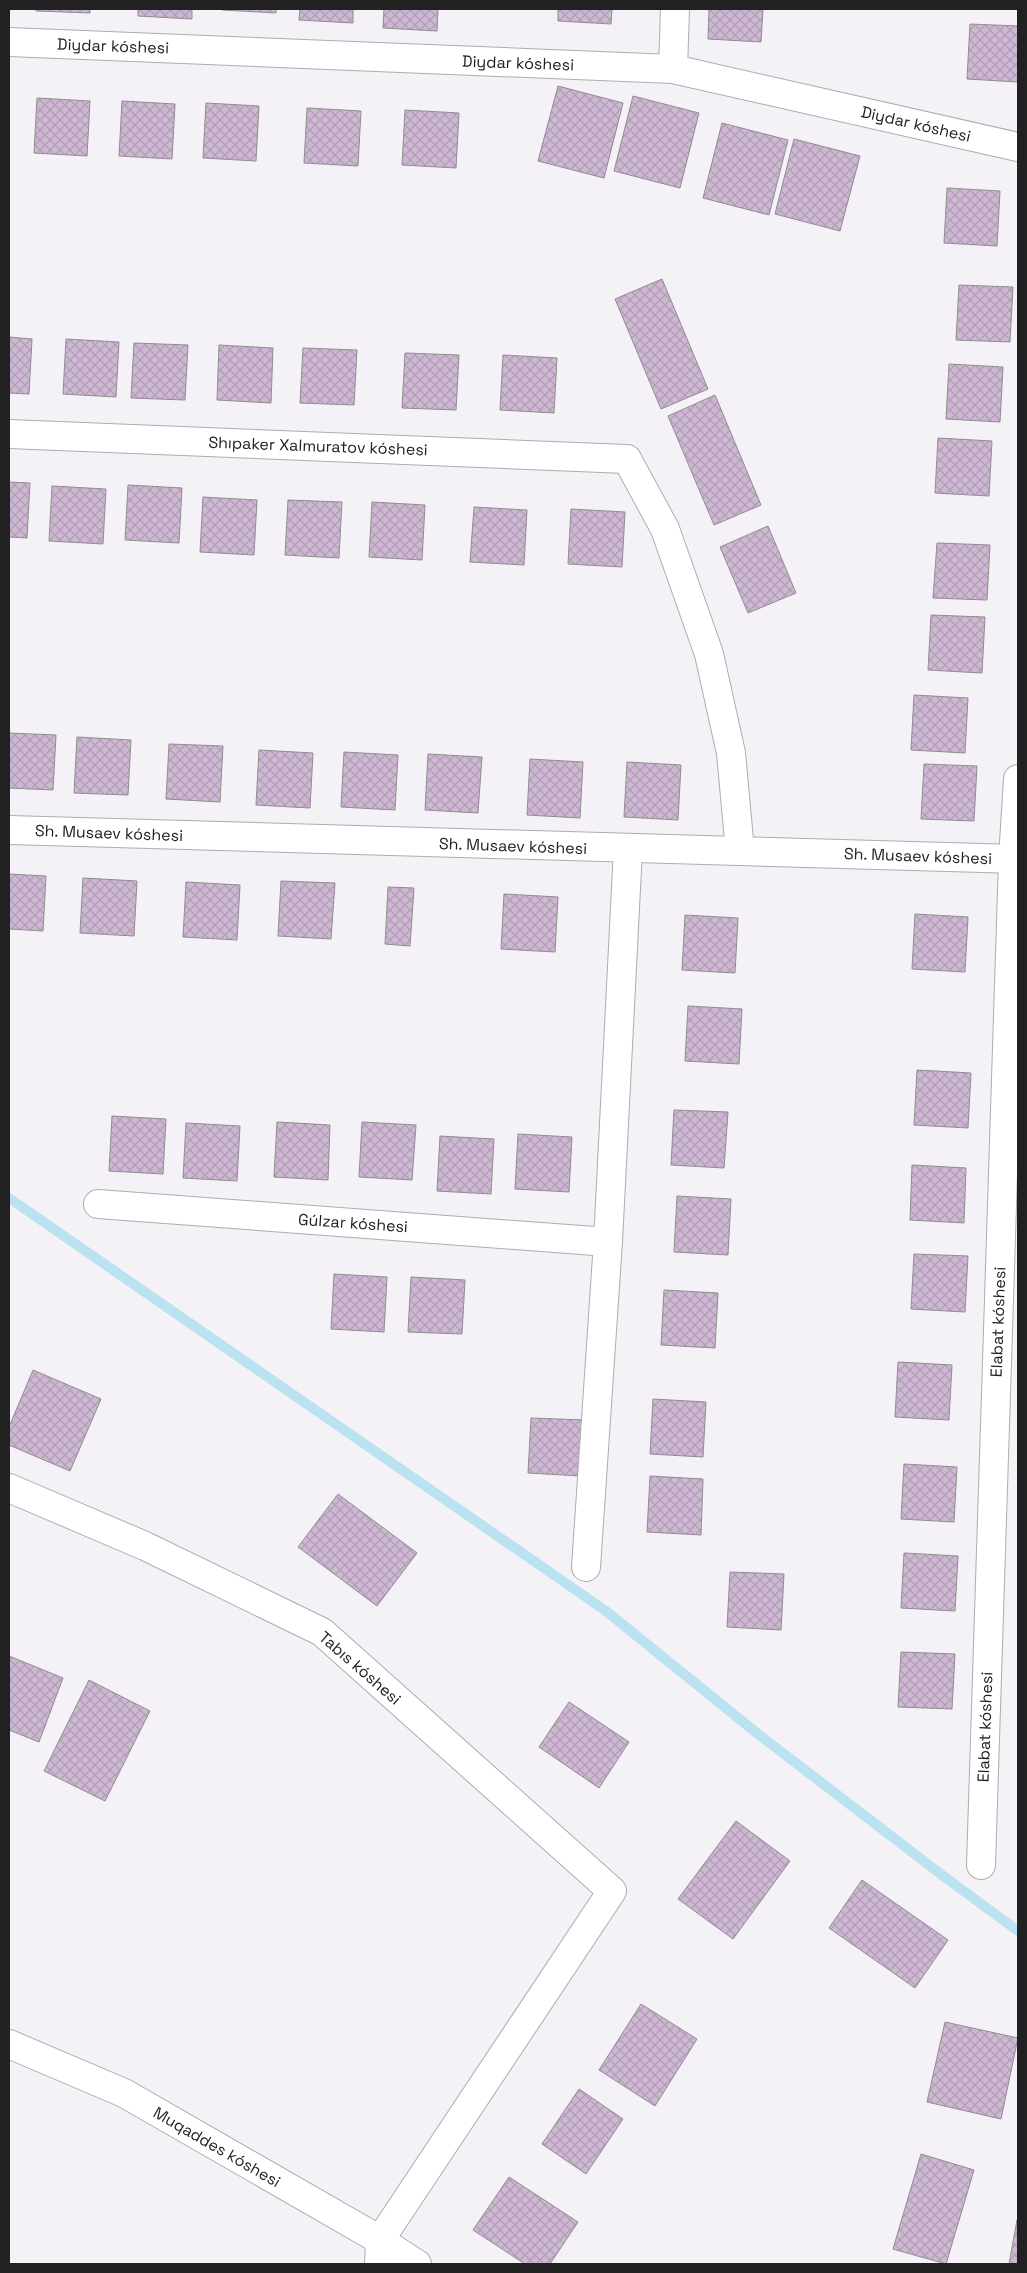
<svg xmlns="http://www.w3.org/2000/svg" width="1027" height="2273" font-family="'Space Grotesk',sans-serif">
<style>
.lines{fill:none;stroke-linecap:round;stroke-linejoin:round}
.stream{stroke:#bae2f1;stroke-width:10}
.building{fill:url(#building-cross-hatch);stroke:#8f8d90}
.minor-casing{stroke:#adacaf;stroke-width:30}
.minor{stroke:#fff;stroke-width:28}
.labels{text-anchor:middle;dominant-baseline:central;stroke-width:4;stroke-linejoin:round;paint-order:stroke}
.street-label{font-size:16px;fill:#222122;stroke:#fff}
</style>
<defs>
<pattern id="building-cross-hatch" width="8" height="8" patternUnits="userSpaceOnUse" patternTransform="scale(1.25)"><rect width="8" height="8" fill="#ceb7d3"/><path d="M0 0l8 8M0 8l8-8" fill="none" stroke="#b19db5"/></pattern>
</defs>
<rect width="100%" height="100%" fill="#f4f2f6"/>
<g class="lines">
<path class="stream" d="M9 1198 606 1611 758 1734 942 1875 1018 1931"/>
</g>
<path class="building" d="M36 9H90V13L36 11Z
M138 9H192V19L138 16Z
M222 9H276V13L222 10Z
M300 9H353V23L299 20Z
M384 9H438L437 31 383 28Z
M558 9H612L611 24 558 21Z
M709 9H763L761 42 708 39Z
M970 24 1018 26V82L967 79Z
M558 86 623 103 604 178 538 161Z
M633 96 699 113 680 188 614 171Z
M37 98 90 101 87 156 34 153Z
M122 101 175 104 172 159 119 156Z
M206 103 259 106 256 161 203 158Z
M307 108 361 111 358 166 304 163Z
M405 110 459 113 456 168 402 165Z
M722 123 788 140 769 215 703 198Z
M794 139 860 156 840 231 775 214Z
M947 188 1000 191 997 246 944 243Z
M662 279 708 389 661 409 615 299Z
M959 285 1013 287 1010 342 956 340Z
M9 337 32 339 29 394 9 393Z
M66 339 119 342 116 397 63 394Z
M134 343 188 345 185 400 131 398Z
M219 345 273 348 271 403 217 400Z
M303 348 357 350 354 405 300 403Z
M405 353 459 355 456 410 402 408Z
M503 355 557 358 554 413 500 410Z
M949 364 1003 367 1000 422 946 419Z
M715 395 761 505 714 525 668 416Z
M938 438 992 441 989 496 935 493Z
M9 482 30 483 27 538 9 537Z
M128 485 182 488 179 543 125 540Z
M52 486 106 489 103 544 49 541Z
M203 497 257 500 254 555 200 552Z
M288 500 342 502 339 558 285 555Z
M372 502 425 505 422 560 369 557Z
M474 507 527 510 524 565 470 562Z
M571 509 625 512 622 567 568 564Z
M768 526 796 593 748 613 720 547Z
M937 543 990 545 987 600 933 598Z
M931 615 985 617 982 673 928 670Z
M914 695 968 698 965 753 911 750Z
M9 733 56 735 53 790 9 788Z
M77 737 131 740 128 795 74 793Z
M169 744 223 746 220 802 166 799Z
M259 750 313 753 310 808 256 805Z
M344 752 398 755 395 810 341 807Z
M428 754 482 757 478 813 425 810Z
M530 759 583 762 580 818 527 815Z
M627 762 681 765 678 820 624 817Z
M924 764 977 766 974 821 921 819Z
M9 874 46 876 43 931 9 929Z
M83 878 137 881 134 936 80 933Z
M281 881 335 883 331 939 278 936Z
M186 882 240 885 237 940 183 937Z
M388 887 414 888 410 946 385 944Z
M504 894 558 897 555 952 501 949Z
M915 914 968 917 965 972 912 969Z
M685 915 738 918 735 973 682 970Z
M688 1006 742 1009 739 1064 685 1061Z
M917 1070 971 1073 968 1128 914 1125Z
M674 1110 728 1112 724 1168 671 1165Z
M112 1116 166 1119 163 1174 109 1171Z
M277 1122 330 1125 328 1180 274 1177Z
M362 1122 416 1125 412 1180 359 1177Z
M186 1123 240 1126 237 1181 183 1178Z
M518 1134 572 1137 569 1192 515 1189Z
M440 1136 494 1139 491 1194 437 1191Z
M912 1165 966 1168 964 1223 910 1220Z
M677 1196 731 1199 728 1255 674 1252Z
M914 1254 968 1256 965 1312 911 1309Z
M334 1274 387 1277 384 1332 331 1329Z
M411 1277 465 1280 462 1334 408 1332Z
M664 1290 718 1293 715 1348 661 1345Z
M898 1362 952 1365 949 1420 895 1417Z
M33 1370 101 1399 70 1471 9 1445V1427Z
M653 1399 706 1402 703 1457 650 1454Z
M531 1418 585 1420 581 1476 528 1473Z
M904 1464 957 1467 954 1522 901 1519Z
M650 1476 703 1479 701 1535 647 1532Z
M338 1494 417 1553 377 1606 298 1547Z
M904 1553 958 1556 955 1611 901 1608Z
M730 1572 784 1574 781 1630 727 1627Z
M901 1652 955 1654 952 1709 898 1707Z
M9 1656 63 1678 39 1742 9 1730Z
M89 1680 150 1711 105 1801 44 1771Z
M569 1702 629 1742 599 1788 539 1747Z
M736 1821 790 1861 733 1939 678 1899Z
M862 1880 948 1940 915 1988 829 1928Z
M641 2004 697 2039 655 2106 599 2070Z
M945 2022 1018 2038 1001 2119 927 2102Z
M579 2089 623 2119 586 2174 542 2144Z
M921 2154 974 2170 946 2264 893 2249Z
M509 2177 578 2222 550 2264H525L473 2230Z
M1017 2220 1018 2264H1009Z"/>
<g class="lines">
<g class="minor-casing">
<path id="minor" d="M9 42 673 69 1018 147
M673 69 675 9
M9 434 627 459 665 529 709 654 731 753 740 851
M9 830 1018 859
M98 1204 608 1242
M9 1488 145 1546 322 1632 612 1891 380 2240 379 2264
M586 1567 608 1242 628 849
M981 1865 1013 859 1018 779
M9 2044 124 2093 380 2240 417 2264"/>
</g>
<use href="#minor" class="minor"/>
</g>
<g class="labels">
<g class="street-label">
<text transform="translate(113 46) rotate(2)">Diydar kóshesi</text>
<text transform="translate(518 63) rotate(2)">Diydar kóshesi</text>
<text transform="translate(916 124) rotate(13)">Diydar kóshesi</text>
<text transform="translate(318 446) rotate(2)">Shıpaker Xalmuratov kóshesi</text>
<text transform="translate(109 833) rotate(2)">Sh. Musaev kóshesi</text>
<text transform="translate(513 846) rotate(2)">Sh. Musaev kóshesi</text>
<text transform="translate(918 856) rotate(2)">Sh. Musaev kóshesi</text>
<text transform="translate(353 1223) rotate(4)">Gúlzar kóshesi</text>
<text transform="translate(998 1322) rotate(-88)">Elabat kóshesi</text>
<text transform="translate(360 1668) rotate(41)">Tabıs kóshesi</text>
<text transform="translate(985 1727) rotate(-88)">Elabat kóshesi</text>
<text transform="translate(217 2147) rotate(30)">Muqaddes kóshesi</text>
</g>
</g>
<rect width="1027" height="2273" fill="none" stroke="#222122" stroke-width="20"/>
</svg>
